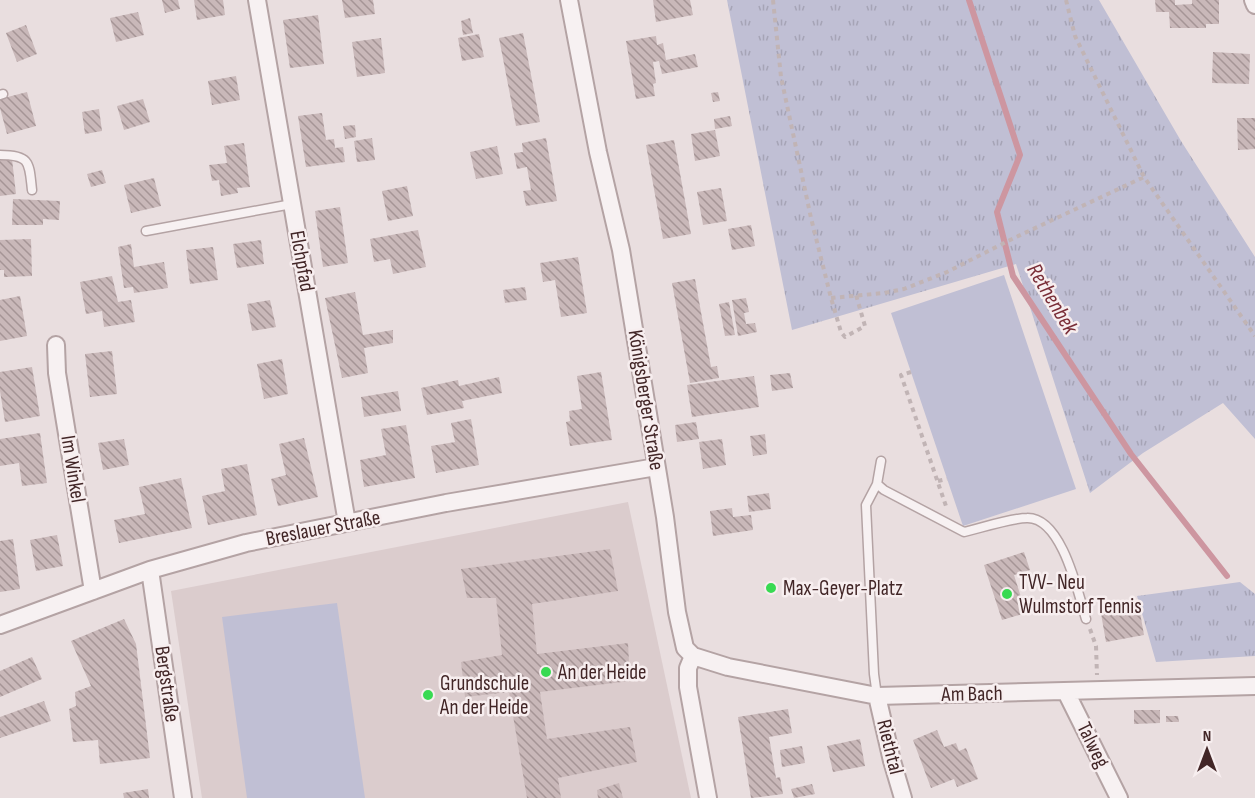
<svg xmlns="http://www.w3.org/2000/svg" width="1255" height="798" font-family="'Sofia Sans Condensed',sans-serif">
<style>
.built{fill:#dbcccd}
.grass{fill:url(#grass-tufts)}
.garden{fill:#c0bfd4}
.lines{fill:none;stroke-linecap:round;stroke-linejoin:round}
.stream{stroke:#cd96a0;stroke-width:6}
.building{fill:url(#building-back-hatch)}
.lane-casing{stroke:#b4a3a4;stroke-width:11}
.street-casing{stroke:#b4a3a4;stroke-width:20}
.path{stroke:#c1b4b5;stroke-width:4;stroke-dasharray:4.5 4.5;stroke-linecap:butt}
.lane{stroke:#f7f1f2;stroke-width:8}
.street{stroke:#f7f1f2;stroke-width:16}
.poi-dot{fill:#38da52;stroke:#f7eeef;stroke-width:2}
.labels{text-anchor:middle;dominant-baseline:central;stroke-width:5;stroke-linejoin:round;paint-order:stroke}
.street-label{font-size:21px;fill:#422627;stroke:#f7eeef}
.poi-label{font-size:21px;fill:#422627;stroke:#f7eeef;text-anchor:start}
.water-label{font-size:22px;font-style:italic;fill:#792d37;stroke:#f7eeef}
</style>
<defs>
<pattern id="grass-tufts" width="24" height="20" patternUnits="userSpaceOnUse" patternTransform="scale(1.5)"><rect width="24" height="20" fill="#c0bfd4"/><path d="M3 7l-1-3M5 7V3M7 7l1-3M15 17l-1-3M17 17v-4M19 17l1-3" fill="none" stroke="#a6a4b6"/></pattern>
<pattern id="building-back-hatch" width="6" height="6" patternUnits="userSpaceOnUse" patternTransform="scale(1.5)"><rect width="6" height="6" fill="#c9b8b9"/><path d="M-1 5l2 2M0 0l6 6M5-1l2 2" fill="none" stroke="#a59596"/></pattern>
</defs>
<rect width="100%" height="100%" fill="#e9dedf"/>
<path class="built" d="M628 502 691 798H202L171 591Z"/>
<path class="grass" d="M727 0H1099L1181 141 1255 257V439L1223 403 1143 453 1090 493 1016 264 792 330Z
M1240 582 1255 594V656L1156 662 1137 596Z"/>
<path class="garden" d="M1004 275 1076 489 963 526 891 313Z
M337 603 365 798H247L222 617Z"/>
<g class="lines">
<path class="stream" d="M969 0 1020 155 997 212 1013 276 1131 454 1227 576"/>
</g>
<path class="building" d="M162 0H178L180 9 165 13Z
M194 0H223L225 15 197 20Z
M342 0H373L375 14 345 18Z
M653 0H690L693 15 656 22Z
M1155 0H1175V5L1192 4V0H1219V24H1206V28H1170L1169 12H1156Z
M138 12 144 35 116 42 110 18Z
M318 15 324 64 290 68 283 20Z
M470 18 473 33 463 35 461 21Z
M26 25 37 54 17 62 6 33Z
M523 33 540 122 516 126 499 38Z
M479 34 484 57 462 61 458 38Z
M656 36 657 45 663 43 666 60 695 54 698 67 662 74 659 61 653 62 656 83 653 84 655 96 636 99 626 41Z
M381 38 385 73 357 77 352 42Z
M1213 52 1250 54 1249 84 1212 83Z
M236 76 240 100 212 105 208 81Z
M27 92 36 126 7 134 0 108V99Z
M718 92 720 101 713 102 711 93Z
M143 99 150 122 124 130 117 106Z
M99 109 102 131 85 134 82 112Z
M322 113 326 140 334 139 335 148 343 147 345 162 306 167 298 116Z
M730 116 732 126 715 129 714 119Z
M1237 118H1255V149L1238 150Z
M355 125 356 137 345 139 343 126Z
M715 130 720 156 695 161 691 134Z
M372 138 375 160 357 162 354 141Z
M546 138 557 201 526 206 523 191 531 190 527 167 517 169 514 153 523 152 522 143Z
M674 140 691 234 663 239 646 145Z
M244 143 250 187 237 188 238 193 221 196 219 180 212 181 209 165 227 163 224 146Z
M497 146 503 174 476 179 470 152Z
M12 159 16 194 0 196V160Z
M102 170 106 183 91 187 87 174Z
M154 178 161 206 131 213 124 185Z
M407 186 413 216 388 221 382 191Z
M721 188 727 221 703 225 697 192Z
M13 199 60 201 59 220 43 219V225H12Z
M340 207 348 263 323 267 315 211Z
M751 225 755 246 732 250 728 229Z
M418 230 426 267 393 274 390 259 374 262 370 239Z
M31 239 32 276 4 277V270H0V240Z
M261 240 264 264 237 268 233 244Z
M131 244 134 267 164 262 168 288 134 293 133 287 124 288 118 247Z
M213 247 218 280 190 284 186 250Z
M578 257 587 313 561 317 555 280 543 282 540 263Z
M112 276 118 302 131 300 135 322 104 327 102 311 86 314 80 282Z
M695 279 711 367 717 366 719 378 690 383 672 283Z
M525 287 527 300 505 303 503 290Z
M355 292 363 335 393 330V343L364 348 368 373 342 378 325 298Z
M20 296 27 336 0 341V300Z
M746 298 749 312 744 313 746 324 755 323 757 332 738 336 732 300Z
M270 300 276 327 252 331 247 304Z
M729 302 735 335 725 336 719 304Z
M112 351 117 394 90 397 85 354Z
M282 359 288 394 264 399 257 364Z
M32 367 40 416 5 422 0 391V372Z
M601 372 612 440 570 446 566 422 570 421 569 411 582 409 577 376Z
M790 373 793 388 772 391 770 375Z
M754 376 759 407 692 417 687 385Z
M499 377 502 393 462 401 464 408 427 415 421 388 458 380 459 386Z
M398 391 401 411 364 417 361 397Z
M471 419 479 465 436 473 431 446 455 442 451 423Z
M696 422 699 439 677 442 675 425Z
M406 425 415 478 364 487 360 460 386 455 381 429Z
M40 433 47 483 22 486 19 463 0 466V439Z
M765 434 767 454 753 456 750 436Z
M304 438 318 497 278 506 271 479 286 475 279 444Z
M124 439 129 465 103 470 98 443Z
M722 439 726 465 703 469 699 442Z
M247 464 257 515 208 525 202 496 225 491 221 469Z
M181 478 192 528 119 543 114 520 145 514 139 487Z
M769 493 771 509 749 512 747 496Z
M732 508 733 517 751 515 753 530 713 536 710 511Z
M57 535 63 566 36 571 30 540Z
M13 539 20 589 0 592V541Z
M610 549 618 591 532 604 537 654 628 643 630 681 540 692 547 739 630 727 637 762 558 778 561 798H527L509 692 465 697 461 662 502 655 496 598H467L461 569Z
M1024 552 1030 570 1014 575 1026 613 1002 620 984 565Z
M1138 601 1144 635 1106 642 1100 608Z
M124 619 136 644 150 758 100 764 98 740 73 742 69 709 76 706 75 692 91 686 71 641Z
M32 657 42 679 0 697V671Z
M44 701 51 721 0 738V717Z
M788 709 792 733 769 737 776 778 780 777 783 794 751 798 738 717Z
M1134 710H1160V723L1134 724Z
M1166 716H1178L1179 722H1166Z
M937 730 944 747 956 743 959 751 966 748 978 779 957 787 954 779 931 788 913 740Z
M860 739 865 766 833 772 827 746Z
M802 746 805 763 782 767 780 750Z
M619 783 623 798H598L597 790Z
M812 784 815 794 794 798 791 789Z
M148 789 149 798H124L123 793Z"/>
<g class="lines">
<g class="lane-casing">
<path id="lane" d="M0 95 3 94
M0 155C31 155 29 163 32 190
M146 231 292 204
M877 484 884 490 964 532C981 528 1011 518 1027 518 1062 517 1078 593 1086 619
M877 696 874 674 866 505 877 484 881 461"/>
</g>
<g class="street-casing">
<path id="street" d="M257 0 347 523
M569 0 598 152 621 250 665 517 677 612 685 648 693 656 728 667 877 696 1255 686
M1253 0 1255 5
M56 345 57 373 93 591
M150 570 183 798
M0 625 150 570 246 543 446 503 656 467
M693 656 688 668V687L708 798
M1066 692 1119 798
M877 696 892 761 903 798"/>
</g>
<path class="path" d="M773 0 781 77 811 218 831 298 841 332 845 337 865 326 856 295
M1066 0 1075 36 1144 177 1255 336
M831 298 884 293 904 289 947 272 1014 238 1144 177
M911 372 901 375 946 506
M938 481 947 479
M1090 629 1096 646 1097 675"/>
<use href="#lane" class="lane"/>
<use href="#street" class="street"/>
</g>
<g class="poi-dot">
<circle cx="771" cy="588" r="6"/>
<circle cx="1007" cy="594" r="6"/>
<circle cx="546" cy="672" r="6"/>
<circle cx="428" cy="695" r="6"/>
</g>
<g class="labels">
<g class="street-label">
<text transform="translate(302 261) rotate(80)">Elchpfad</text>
<text transform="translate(646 400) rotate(81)">Königsberger Straße</text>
<text transform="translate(73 469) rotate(81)">Im Winkel</text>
<text transform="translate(323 528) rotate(-11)">Breslauer Straße</text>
<text transform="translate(167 684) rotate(82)">Bergstraße</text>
<text transform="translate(972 694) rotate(-1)">Am Bach</text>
<text transform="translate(1093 745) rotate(64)">Talweg</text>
<text transform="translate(890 747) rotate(76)">Riethtal</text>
</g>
<g class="poi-label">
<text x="1019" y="582">TVV- Neu<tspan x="1019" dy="24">Wulmstorf Tennis</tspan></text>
<text x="783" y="588">Max-Geyer-Platz</text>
<text x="558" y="672">An der Heide</text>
<text x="440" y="683">Grundschule<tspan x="440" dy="24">An der Heide</tspan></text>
</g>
<g class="water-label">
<text transform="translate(1052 299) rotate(59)">Rethenbek</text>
</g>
</g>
<g transform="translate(1207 750)" stroke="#f7eeef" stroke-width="4.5" paint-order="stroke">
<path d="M0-4.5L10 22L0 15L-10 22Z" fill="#422627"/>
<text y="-9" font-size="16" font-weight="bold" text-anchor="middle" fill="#422627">N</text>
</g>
</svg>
